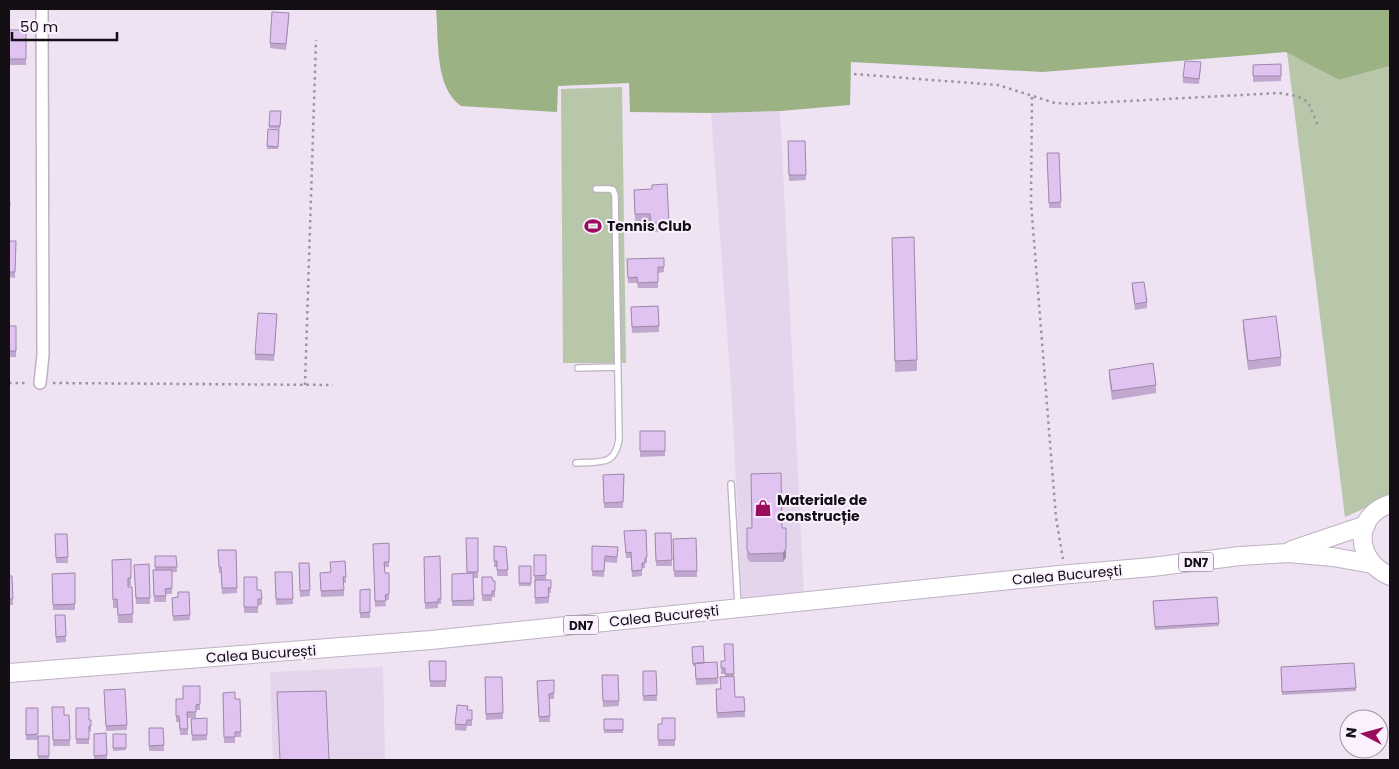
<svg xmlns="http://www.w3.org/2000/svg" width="1399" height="769" font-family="Poppins,sans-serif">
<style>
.built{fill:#e5d5ec}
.green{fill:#b8c7aa}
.forest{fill:#9bb285}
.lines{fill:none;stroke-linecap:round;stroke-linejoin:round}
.service-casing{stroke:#bdb2c3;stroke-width:8}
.minor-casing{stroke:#bdb2c3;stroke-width:14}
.trunk-casing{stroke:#bdb2c3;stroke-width:20}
.path{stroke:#9c93a0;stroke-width:2.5;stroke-dasharray:2.5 4;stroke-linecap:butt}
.service{stroke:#fff;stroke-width:5.5}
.minor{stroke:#fff;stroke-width:11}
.trunk{stroke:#fff;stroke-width:18}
.wall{fill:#c1a8cf}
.shaded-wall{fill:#9d88a9}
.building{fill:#e0c3f1;stroke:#9d88a9}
.labels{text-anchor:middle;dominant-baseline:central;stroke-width:4;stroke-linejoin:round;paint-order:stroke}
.shield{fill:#faf0fe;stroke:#58525b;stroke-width:1}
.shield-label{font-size:12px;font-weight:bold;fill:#130f15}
.poi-label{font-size:14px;font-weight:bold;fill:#130f15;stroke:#faf0fe;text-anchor:start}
.street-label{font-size:14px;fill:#130f15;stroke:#faf0fe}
</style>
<rect width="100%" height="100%" fill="#eee2f3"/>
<path class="built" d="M780 111 804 594 742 600 731 385 711 113Z
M383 667 385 760H273L270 672Z"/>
<path class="green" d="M1287 52 1339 80 1390 66V497L1345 517Z
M622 87 626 363H563L561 89Z"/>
<path class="forest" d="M436 9H1390V66L1339 80 1286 52 1043 72 851 62 850 105 780 111 711 113 630 112 629 83 558 86 557 112 461 106C434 87 439 39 436 9Z"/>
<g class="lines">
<g class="service-casing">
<path id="service" d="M578 368 618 367
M576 463C600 461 615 467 619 439L615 195 613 190 609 189H596
M731 484 738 606"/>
</g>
<g class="minor-casing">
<path id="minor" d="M40 383 43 355 42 9"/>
</g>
<g class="trunk-casing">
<path id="trunk" d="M1390 504C1352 516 1355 561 1390 576
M1292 550 1366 525
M9 673 431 640 1059 575 1152 567 1240 556 1288 553 1333 557 1372 564"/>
</g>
<path class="path" d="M854 74 998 85 1055 103 1072 104 1279 93 1297 96 1308 102 1318 126
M1032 97 1031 203 1056 518 1063 559
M9 383H27
M53 383 333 385
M305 385 316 40"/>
<use href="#service" class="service"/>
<use href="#minor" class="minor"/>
<use href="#trunk" class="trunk"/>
</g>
<path class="wall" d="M289 19 286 50 270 48V43Z
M9 30H26V65H9Z
M1281 64V81L1253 82V65Z
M1201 68 1199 84 1183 83V77Z
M270 111H281L280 129 269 128Z
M268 129 279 130 278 149H267Z
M788 141H805L806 180 789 181Z
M1047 153H1059L1061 208H1049Z
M634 190 669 223V231L651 232 650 222 635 223Z
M9 241H16L15 278 9 277Z
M892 249 917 360V371L895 372Z
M664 258V272L658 273V288H638L637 283H628L627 259Z
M1132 283 1147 302V308L1135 310 1132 289Z
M658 306 659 332 632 333 631 307Z
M277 314 274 361 255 360V354Z
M1243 320 1281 357V366L1248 370 1243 329Z
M9 326H16V357H9Z
M1109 370 1156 385V393L1112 400 1109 378Z
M640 431H665V456L640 457Z
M624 474 623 508H604L603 475Z
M747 528H786V557L783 562H750L747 558Z
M646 530 647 563H645V568H642V576L632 577 631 558H626L624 531Z
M655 533H671L672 566H656Z
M55 534H67L68 563H56Z
M466 538H478V578H473L474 606H452V574H467Z
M696 538 697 577H674L673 539Z
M389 543V567H385V573H389V600H385L386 606 375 607 373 544Z
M592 546 618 547 617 563 605 562 604 577 592 576Z
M506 547 508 576H497V567H494V561Z
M218 550H236L237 593 222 594 221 573H219Z
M534 555H546V580H551V593H549V603L535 604Z
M155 556H176L177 572H172V594H166V602H154L153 570H155Z
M440 556 441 604H438V608L425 609 424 557Z
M131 559V586H128V587H132L133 623H118L117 608H113L112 560Z
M345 561 346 583H344V596L321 597 320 573 330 572Z
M299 563H309L310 596 300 597Z
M149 564 150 604H136L134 565Z
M519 566H531V586H519Z
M275 572H292L293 604 276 605Z
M75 573V610H53L52 574Z
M9 576H12L13 605H9Z
M244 577 257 590 262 599V605H258V613H244Z
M482 577 493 581H495V597H492V601H482Z
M370 589V618H360V590Z
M189 592 190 620 173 621 172 598 178 597Z
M1217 597 1219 626 1155 630 1153 601Z
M55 615H65L66 642 56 643Z
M692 647 704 663 717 662 718 684 696 685 695 666H693Z
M429 661 446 681V687H430Z
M721 661 734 674V679L735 697H744L745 717 717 718 716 689H720L725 676V674H721Z
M1354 663 1356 691 1282 695 1281 667Z
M643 671H656L657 701H643Z
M602 675H618L619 706 603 707Z
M485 677H502L503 719 486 720Z
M554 680V699H549L550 722H539L537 681Z
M200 686V710H196V718H187L188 735H180L179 722H176V699H183Z
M223 693 235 699H240L241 737H235V743H224Z
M104 696 127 725V730L106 731Z
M52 707 64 715H69L70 746H53Z
M26 708H38V736H49V760H38V740H26Z
M76 708 89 720 91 726V732L89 731V744H76Z
M468 710H472V726H467L466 731 455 730V724Z
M207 718V740L192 741 191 719Z
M675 718V746H658V724H662Z
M604 719H623V733H604Z
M149 728H163L164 751H149Z
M106 733 107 760H94V734Z
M113 734H126V750L113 751Z"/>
<path class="shaded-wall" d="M786 549V557L783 562V553Z"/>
<path class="building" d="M272 12 289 13 286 44 270 43Z
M9 30H26V59H9Z
M1185 61 1201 62 1199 79 1183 77Z
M1281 64V76H1253V65Z
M270 111H281L280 126H269Z
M268 129 279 130 278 147 267 146Z
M788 141H805L806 175H789Z
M1047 153H1059L1061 202 1049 203Z
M667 184 669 223H651L650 214H635L634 190 652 189V185Z
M9 202H10L9 217Z
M914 237 917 360 895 361 892 238Z
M9 241H16L15 272H9Z
M664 258V267H658V282L638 283 637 277 628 278 627 259Z
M1144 282 1147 302 1135 304 1132 283Z
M658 306 659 326 632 327 631 307Z
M258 313 277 314 274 355 255 354Z
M1276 316 1281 357 1248 361 1243 320Z
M9 326H16V351H9Z
M1153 363 1156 385 1112 391 1109 370Z
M640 431H665V451H640Z
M781 473 782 528H786V549L783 553 750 554 747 550V528H752L751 474Z
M624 474 623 502 604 503 603 475Z
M646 530 647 557 645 558V563H642V570L632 571 631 552 626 553 624 531Z
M655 533H671L672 560 656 561Z
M55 534H67L68 557 56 558Z
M466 538H478V572H467Z
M696 538 697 571H674L673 539Z
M389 543V562H384L385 573H389V594L385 595 386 601H375L373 544Z
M494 546 506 547 508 570H497V561H494Z
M592 546 618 547 617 557 605 556 604 571H592Z
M218 550H236L237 588H222L221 567H219Z
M534 555H546V575L534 576Z
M155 556H176L177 567H155Z
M440 556 441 599H438V602L425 603 424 557Z
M131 559V578H128V587H132L133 614 118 615 117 599 113 600 112 560Z
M345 561 346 577H343L344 590 321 591 320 573 331 572 330 562Z
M299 563H309L310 590 300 591Z
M149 564 150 598H136L134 565Z
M519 566H531V583H519Z
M153 570H172V588L165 589 166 596H154Z
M275 572H292L293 599H276Z
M75 573V604L53 605 52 574Z
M473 573 474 600 452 601V574Z
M9 576H12L13 599H9Z
M244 577H257V590H261L262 599H258V607H244Z
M482 577H492L493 581H495V591H492V595H482Z
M535 580H551V588H548L549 597 535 598Z
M370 589V612L360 613V590Z
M178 592H189L190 615 173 616 172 598 178 597Z
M1217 597 1219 623 1155 627 1153 601Z
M55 615H65L66 636 56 637Z
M724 644H733L734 674H725V668H721V661H725Z
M703 646 704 663 693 664 692 647Z
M429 661H446V681H430Z
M717 662 718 678 696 679 695 663Z
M1354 663 1356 688 1282 692 1281 667Z
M643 671H656L657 695 643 696Z
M602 675H618L619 701H603Z
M734 676 735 697H744L745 711 717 713 716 689H721L720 677Z
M485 677H502L503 713 486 714Z
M554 680V693L549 694 550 716 539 717 537 681Z
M183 686H200V704L196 705V712H187L188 729H180L179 716H176V699H183Z
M125 689 127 725 106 726 104 690Z
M326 691 329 760H280L277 692Z
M235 692V699H240L241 732H235V737H224L223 693Z
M457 705 468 706 467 710H472V720H467L466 725 455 724Z
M52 707H64V715H69L70 740H53Z
M26 708H38V734L26 735Z
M76 708H89V720H91V726H89V739H76Z
M207 718V735H192L191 719Z
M662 718H675V740H658V724H662Z
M604 719H623V730H604Z
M149 728H163L164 745 149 746Z
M106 733 107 755 94 756V734Z
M113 734H126V748H113Z
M38 736H49V756H38Z"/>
<defs>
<g id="stadium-bare" transform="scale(1.35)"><path d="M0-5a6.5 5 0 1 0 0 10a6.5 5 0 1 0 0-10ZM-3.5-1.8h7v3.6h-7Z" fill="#9a0c5d" stroke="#faf0fe" stroke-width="2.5" paint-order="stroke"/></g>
<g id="shop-bare" transform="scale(1.35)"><path d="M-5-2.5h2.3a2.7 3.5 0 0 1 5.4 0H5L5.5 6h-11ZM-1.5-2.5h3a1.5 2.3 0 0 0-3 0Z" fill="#9a0c5d" stroke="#faf0fe" stroke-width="2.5" paint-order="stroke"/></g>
</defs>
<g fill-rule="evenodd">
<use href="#stadium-bare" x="593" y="226"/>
<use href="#shop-bare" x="763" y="508"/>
</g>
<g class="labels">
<g class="shield">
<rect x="1178.5" y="552.5" width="35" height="19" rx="4"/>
<rect x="563.5" y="615.5" width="35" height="19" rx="4"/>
</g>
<g class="shield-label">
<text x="1196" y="562">DN7</text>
<text x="581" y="625">DN7</text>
</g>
<g class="poi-label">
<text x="607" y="226">Tennis Club</text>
<text x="777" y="500">Materiale de<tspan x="777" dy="16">construcție</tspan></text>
</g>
<g class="street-label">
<text transform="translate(1067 575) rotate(-5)">Calea București</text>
<text transform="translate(664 616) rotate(-6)">Calea București</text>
<text transform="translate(261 654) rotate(-4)">Calea București</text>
</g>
</g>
<rect width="1399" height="769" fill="none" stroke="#130f15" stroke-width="20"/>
<g transform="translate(1364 734) rotate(276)"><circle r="24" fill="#faf0fe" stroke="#9e96a1"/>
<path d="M0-4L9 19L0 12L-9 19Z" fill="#9a0c5d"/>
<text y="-8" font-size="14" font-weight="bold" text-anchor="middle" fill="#130f15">N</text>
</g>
<path d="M12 32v8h105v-8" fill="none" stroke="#130f15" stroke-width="2.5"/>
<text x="20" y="32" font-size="15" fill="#130f15" stroke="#faf0fe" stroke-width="4" paint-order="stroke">50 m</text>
</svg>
